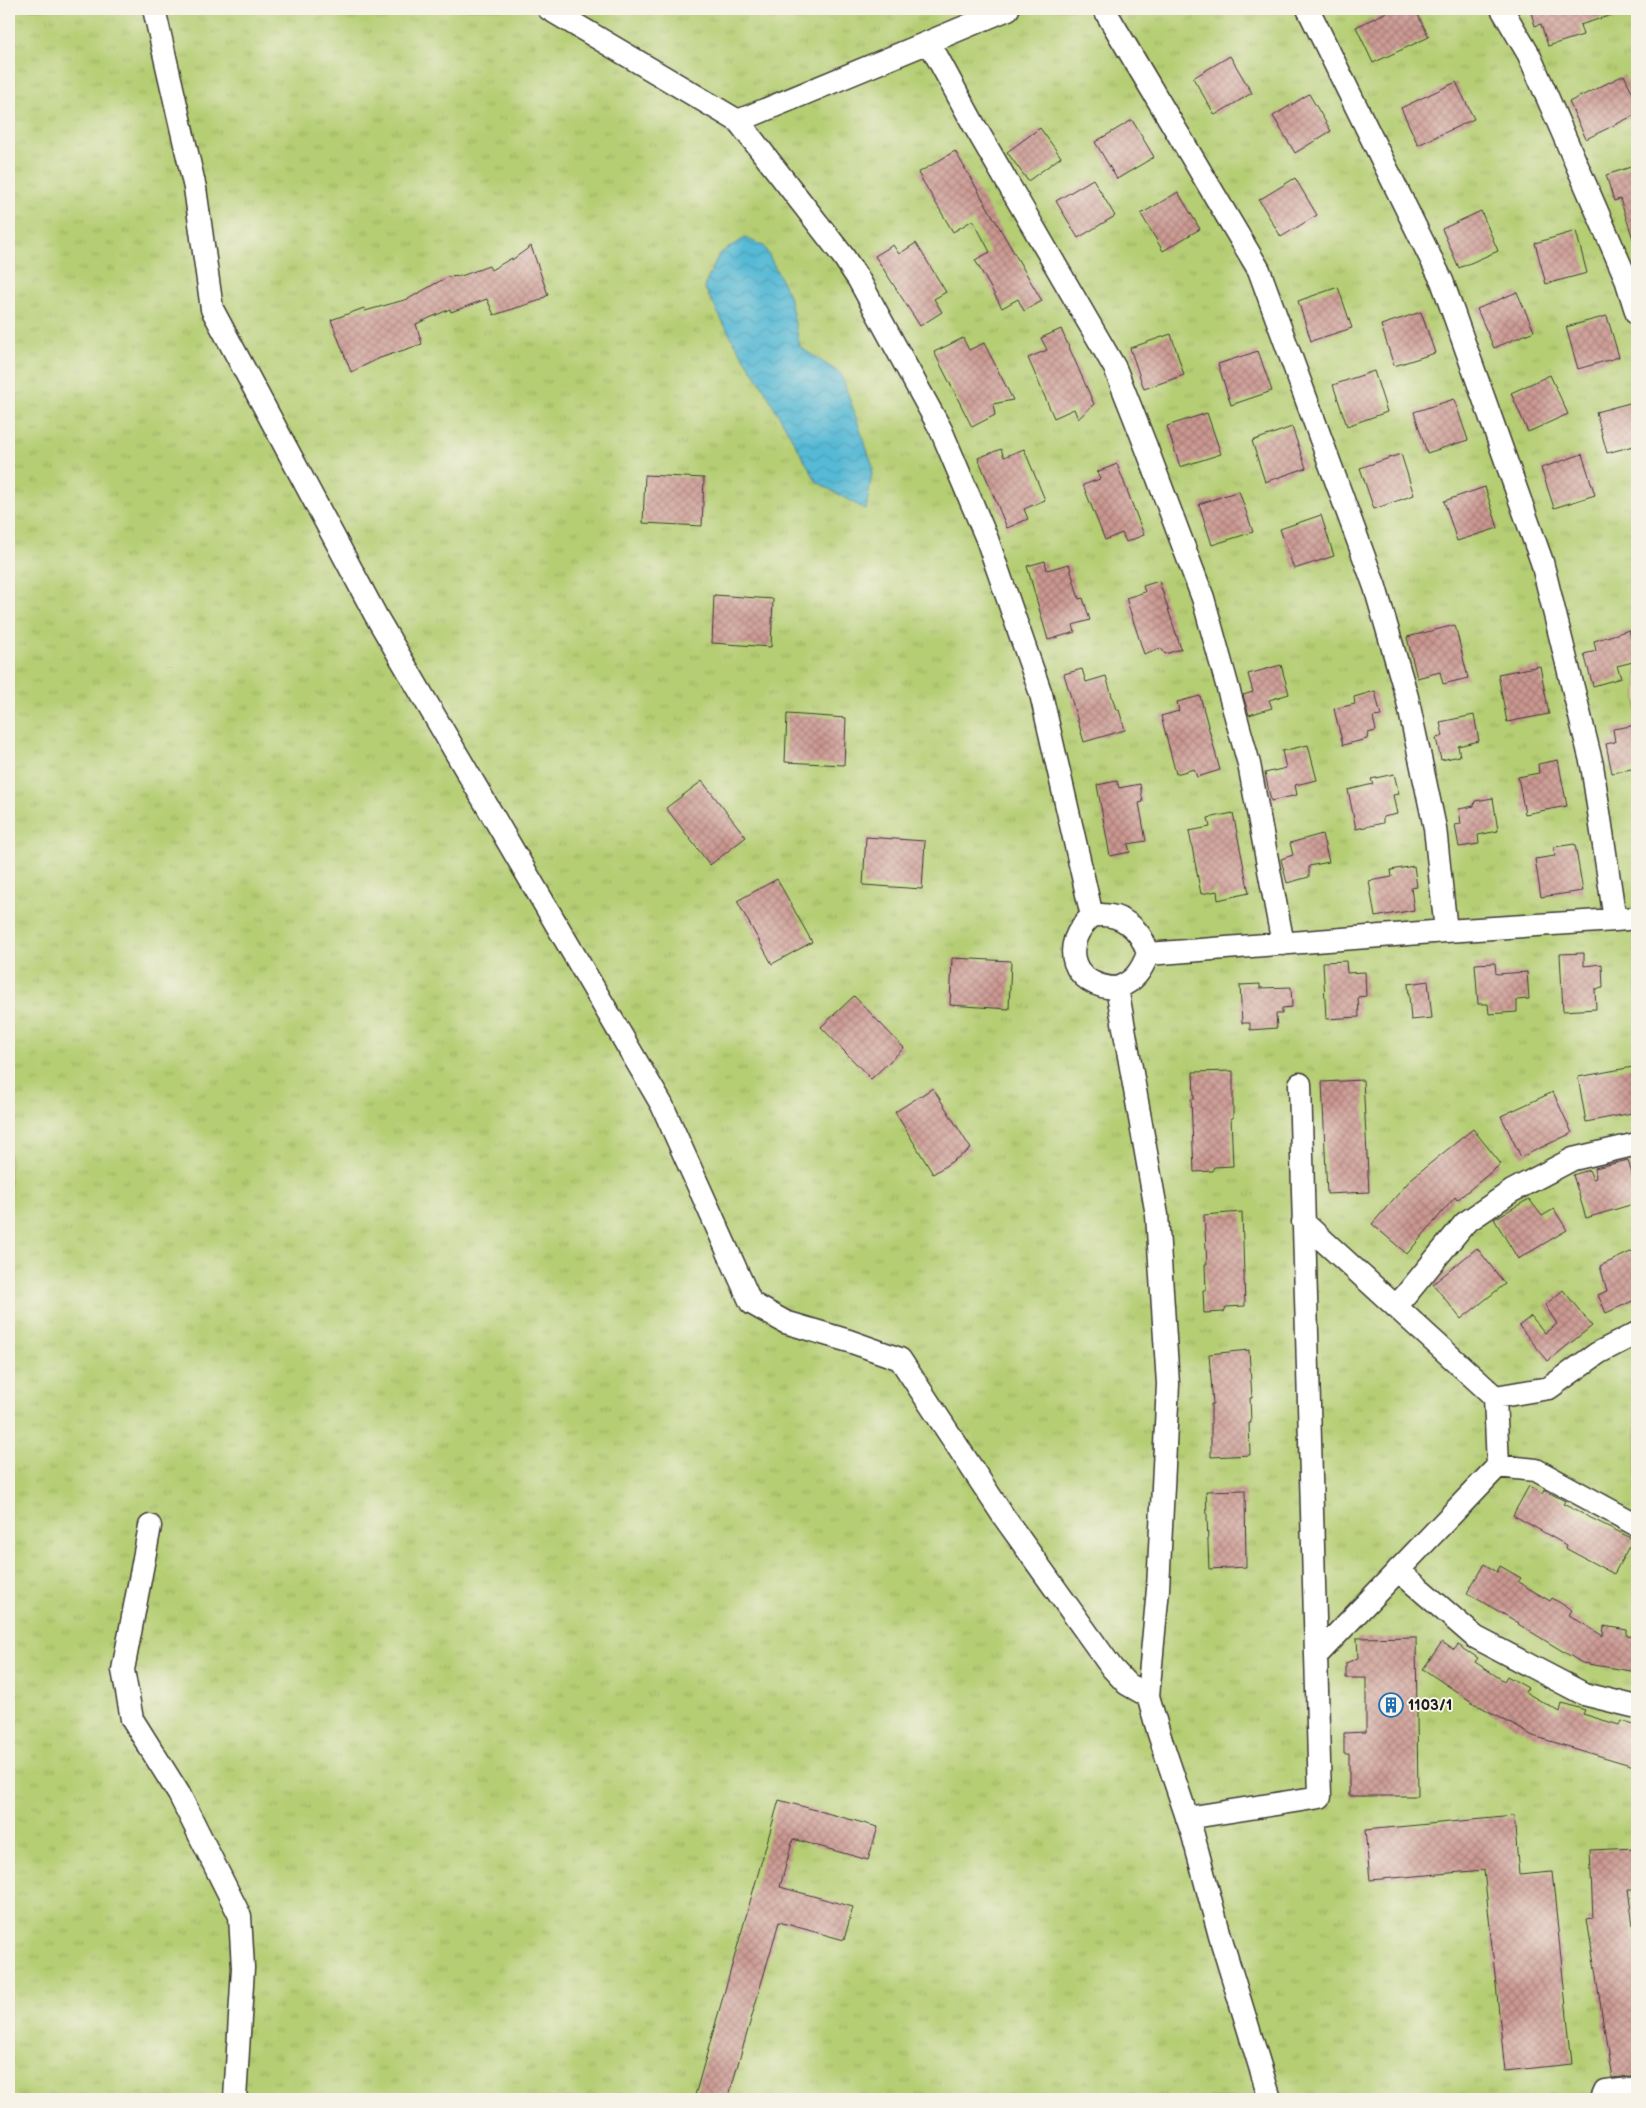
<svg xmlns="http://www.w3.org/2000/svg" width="1646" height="2108" font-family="'Balsamiq Sans',sans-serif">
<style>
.park{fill:url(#park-tufts);stroke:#687548}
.water{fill:url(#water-waves);stroke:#396a78}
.building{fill:url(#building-cross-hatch)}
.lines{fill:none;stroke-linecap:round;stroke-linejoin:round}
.minor-casing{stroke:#3c3934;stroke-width:25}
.minor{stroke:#fff;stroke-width:22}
.labels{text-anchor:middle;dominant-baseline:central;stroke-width:4;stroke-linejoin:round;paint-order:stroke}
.poi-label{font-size:15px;font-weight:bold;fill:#1c1c1c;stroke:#f7f3e8;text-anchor:start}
</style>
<defs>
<pattern id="park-tufts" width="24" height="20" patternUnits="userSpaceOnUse" patternTransform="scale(1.25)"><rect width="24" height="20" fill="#b5ce73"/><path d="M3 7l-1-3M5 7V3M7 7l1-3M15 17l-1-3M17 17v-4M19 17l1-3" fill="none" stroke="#9bb063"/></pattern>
<pattern id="water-waves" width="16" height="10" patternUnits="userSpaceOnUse" patternTransform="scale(1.25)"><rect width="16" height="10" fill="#56b9d5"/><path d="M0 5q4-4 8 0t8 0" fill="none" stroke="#4a9eb6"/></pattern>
<pattern id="building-cross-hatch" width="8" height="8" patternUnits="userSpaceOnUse" patternTransform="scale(1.25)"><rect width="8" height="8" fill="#cb9891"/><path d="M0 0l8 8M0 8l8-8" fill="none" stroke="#a47b76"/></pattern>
</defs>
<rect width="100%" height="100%" fill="#f7f3e8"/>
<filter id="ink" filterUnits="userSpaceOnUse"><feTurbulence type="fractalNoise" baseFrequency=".02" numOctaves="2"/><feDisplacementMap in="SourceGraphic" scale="10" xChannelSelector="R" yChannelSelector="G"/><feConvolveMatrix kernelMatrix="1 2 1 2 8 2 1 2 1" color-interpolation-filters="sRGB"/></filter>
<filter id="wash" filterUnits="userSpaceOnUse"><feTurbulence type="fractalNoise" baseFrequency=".0096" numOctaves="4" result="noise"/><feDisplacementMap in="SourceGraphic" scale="20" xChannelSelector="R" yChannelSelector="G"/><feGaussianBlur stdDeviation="1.12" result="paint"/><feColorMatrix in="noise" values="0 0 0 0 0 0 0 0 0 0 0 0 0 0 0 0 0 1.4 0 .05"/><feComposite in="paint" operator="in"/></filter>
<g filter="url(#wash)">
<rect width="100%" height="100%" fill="#f2dcbd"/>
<path class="park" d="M9 9H1637V2099H9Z"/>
<path class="water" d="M745 238 764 246 789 295 800 347 841 374 873 467 866 510 817 482 760 382 731 337 704 287 719 254Z"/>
<g id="blocks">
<path class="building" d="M1393 9H1415L1429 37 1373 63 1356 27Z
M1530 9H1620L1621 12 1580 25 1583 35 1548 46 1541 24 1535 26Z
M1230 56 1252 93 1215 115 1193 78Z
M1624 75 1637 102V114L1586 139 1569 102Z
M1456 82 1474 119 1418 145 1401 108Z
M1309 94 1331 131 1295 153 1273 116Z
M1132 120 1154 157 1117 179 1095 142Z
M1040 128 1061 157 1028 181 1007 152Z
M955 151 1042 301 1024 311 1018 299 1002 308 975 260 990 252 973 220 953 232 918 173Z
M1637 165V241L1634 242 1620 199 1614 201 1606 175Z
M1295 178 1317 215 1281 237 1259 200Z
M1093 179 1115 216 1078 238 1056 201Z
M1178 192 1200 229 1163 251 1141 214Z
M1481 211 1498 251 1459 268 1442 229Z
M1576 231 1587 273 1546 284 1535 243Z
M916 243 946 292 934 299 942 312 920 326 875 256 893 245 899 254Z
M531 246 548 295 538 301 494 315 487 299 451 312 450 309 416 324 422 344 380 358 351 372 331 320 364 308 365 311 408 299 447 277 461 276 489 266 491 270 512 258V260Z
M1338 287 1352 328 1311 341 1298 301Z
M1517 292 1534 331 1494 348 1477 309Z
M1421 312 1435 353 1394 366 1381 325Z
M1607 316 1619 357 1578 369 1566 327Z
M1061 329 1094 404 1078 419 1074 409 1054 418 1028 358 1047 350 1041 338Z
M1171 334 1184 375 1144 389 1130 348Z
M963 338 969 350 984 343 1013 400 993 404 995 415 972 427 934 352Z
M1258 351 1272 391 1231 405 1218 364Z
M1374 371 1387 412 1347 426 1333 385Z
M1550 375 1568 414 1528 432 1511 393Z
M1454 399 1468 440 1427 453 1414 412Z
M1637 401V445L1607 453 1596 412Z
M1207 413 1221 454 1180 467 1167 426Z
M1292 427 1306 468 1265 482 1252 441Z
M1001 449 1004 457 1024 449 1045 500 1024 509 1028 519 1007 528 978 458Z
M1401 454 1414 495 1374 509 1360 468Z
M1582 454 1595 495 1554 508 1541 468Z
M1117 464 1144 535 1126 542 1122 533 1105 540 1083 485 1100 479 1097 472Z
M645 475 704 478 702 526 643 523Z
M1485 487 1498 528 1457 541 1444 501Z
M1239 491 1253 532 1212 545 1199 504Z
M1321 515 1334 556 1294 569 1280 529Z
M1045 561 1047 570 1069 564 1079 599 1083 598 1090 620 1073 625 1075 632 1048 640 1027 566Z
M1159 581 1181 649 1165 654 1161 648 1144 654 1126 598 1145 592 1143 586Z
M714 595 773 599 771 647 712 643Z
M1455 625 1468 678 1443 684 1440 672 1417 678 1407 637Z
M1629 630 1637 661 1617 666 1621 678 1593 686 1584 654 1596 651 1594 641Z
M1281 665 1289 694 1269 700 1272 708 1249 715 1243 695 1253 692 1248 674Z
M1540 666 1549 714 1507 722 1498 674Z
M1082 669 1086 682 1106 676 1116 710H1119L1125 730 1084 742 1064 674Z
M1375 691 1381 716 1373 717 1376 731 1368 733 1367 739 1343 745 1334 709 1355 704 1354 697Z
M1200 696 1220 770 1197 777 1194 769 1176 774 1161 716 1179 711 1177 702Z
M787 714 846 718 844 765 785 762Z
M1474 715 1479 741 1458 746 1460 756 1441 760 1436 738 1443 736 1440 722Z
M1637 725V753L1633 754 1636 768 1612 773 1606 744 1615 742 1613 729Z
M1308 745 1317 780 1295 785 1297 795 1271 801 1265 773 1286 768 1282 751Z
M1558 760 1567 806 1525 814 1518 777 1539 773 1538 764Z
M1394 774 1399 794 1393 795 1397 814 1383 817V823L1356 829 1348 790 1373 784 1371 779Z
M702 781 746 837 710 865 666 808Z
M1117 781 1119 788 1140 784 1143 802 1139 803 1146 841 1128 844 1130 852 1110 856 1097 785Z
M1493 798 1498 831 1478 835 1479 844 1459 847 1455 825 1461 824 1459 809 1474 806 1475 801Z
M1233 813 1249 893 1218 900 1217 891 1201 894 1189 831 1210 827 1208 818Z
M1322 834 1329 862 1309 866V877L1287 883 1281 859 1293 855 1290 843Z
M866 837 925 841 922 889 863 885Z
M1575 844 1583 891 1541 897 1535 859 1555 856 1554 847Z
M1414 866 1417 887 1411 888 1414 910 1375 917 1369 881 1392 877 1391 870Z
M777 879 812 942 772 964 737 901Z
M1584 953V966L1602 964 1603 988 1595 989 1596 1009 1563 1011 1560 954Z
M952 958 1011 961 1009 1009 950 1005Z
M1346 961 1347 973 1365 972 1366 996 1358 997 1359 1017 1326 1019 1323 962Z
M1495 963 1496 974 1527 972 1529 999 1517 1000V1012L1489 1014 1488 1004H1478L1475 964Z
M1428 981 1432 1018 1411 1020 1408 984Z
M1260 984V988L1291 987 1292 1007 1282 1008V1014H1276L1277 1028 1250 1030V1023H1242L1240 985Z
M854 996 904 1048 871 1079 821 1027Z
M1633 1067 1637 1087V1112L1586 1122 1578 1077Z
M1233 1071V1118H1231L1233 1166 1214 1167 1212 1171 1194 1172 1191 1099H1194L1193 1072Z
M1363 1080 1369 1192 1327 1194 1322 1082Z
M933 1088 971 1149 933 1174 895 1112Z
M1553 1092 1572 1133 1521 1157 1501 1116Z
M1473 1129 1501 1164 1457 1200 1455 1197 1407 1254 1372 1224 1412 1178Z
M1628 1160 1637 1192V1203L1586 1218 1573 1175 1589 1170 1593 1179 1596 1178 1595 1168Z
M1529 1199 1542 1216 1554 1209 1567 1230 1518 1259 1494 1219Z
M1242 1212 1245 1306 1226 1307 1224 1312 1204 1313 1203 1290H1206L1205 1264H1207L1204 1215Z
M1477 1248 1505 1284 1461 1319 1433 1284Z
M1637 1249V1299L1606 1313 1598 1295 1607 1291 1600 1266Z
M1563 1290 1592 1326 1548 1361 1519 1326 1531 1316 1545 1333 1557 1324 1545 1305Z
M1249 1350 1252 1398H1250L1251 1423H1249L1250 1455 1211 1457V1404H1213L1209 1354Z
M1529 1486 1542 1494 1544 1490 1565 1501 1563 1504 1633 1539 1614 1574 1565 1548 1566 1545 1513 1515Z
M1245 1490 1246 1567 1209 1569 1206 1491Z
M1484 1564 1497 1572 1500 1566 1521 1578 1518 1582 1550 1601 1552 1598 1572 1610 1569 1615 1603 1636 1604 1626 1627 1630V1636L1637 1637V1672L1582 1663 1518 1624 1519 1623 1467 1593Z
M1416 1637 1418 1796H1349V1754H1344V1733L1366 1732V1678H1346V1663L1358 1658 1357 1638Z
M1442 1642 1454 1650 1458 1645 1478 1658 1475 1662 1504 1681 1507 1676 1528 1688 1525 1692 1560 1712 1562 1703 1585 1710 1583 1714 1619 1725 1621 1721 1637 1726V1767L1533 1736 1472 1702 1423 1669Z
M779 1800 878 1827 868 1860 793 1839 780 1887 853 1907 844 1940 779 1922 728 2099H694Z
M1514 1816 1519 1875 1552 1872 1572 2064 1505 2071 1484 1870 1370 1880 1365 1830Z
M1637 1848V1889H1628L1637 1955V2075L1612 2078 1587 1919 1593 1918 1590 1850Z"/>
</g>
</g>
<g filter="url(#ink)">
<use href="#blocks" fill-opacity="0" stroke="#3c3934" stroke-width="1"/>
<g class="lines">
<g class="minor-casing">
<path id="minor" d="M154 9 195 188 212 309 376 616 662 1105 751 1303 785 1322 849 1341 900 1359 1004 1517 1112 1668 1127 1684 1148 1696
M549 9 738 121
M1104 9 1259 270 1375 587 1407 697 1435 828 1446 931 1148 954
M1308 9 1442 281 1542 562 1592 765 1615 920 1446 931
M1502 9 1529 55 1625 276 1637 314
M929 42 1008 9
M1092 916C1120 911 1141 928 1148 954 1141 971 1135 981 1117 988L1157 1215 1168 1384 1158 1589 1148 1696 1159 1734 1193 1835 1220 1936 1270 2099
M1615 920 1637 918
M1117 988C1072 987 1058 945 1092 916L1041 694 987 539 941 430 859 280 843 256 738 121 929 42 974 125 1115 368 1145 444 1203 598 1249 764 1283 944
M1303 1222 1495 1397 1498 1466 1316 1656
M1396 1307 1465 1223 1512 1191 1573 1159 1637 1144
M1495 1397 1549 1388 1598 1353 1637 1333
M1498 1466 1536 1470 1637 1525
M150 1526 123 1670 132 1719 179 1794 240 1916 243 1968 235 2099
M1398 1570 1475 1637 1584 1694 1637 1707
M1187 1818 1320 1797 1300 1084
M1602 2099 1605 2092 1637 2088"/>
</g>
<use href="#minor" class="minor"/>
</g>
</g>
<defs>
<g id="building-ring" transform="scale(1.25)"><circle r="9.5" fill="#f7f3e8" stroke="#1f6fb2" stroke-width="1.5"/><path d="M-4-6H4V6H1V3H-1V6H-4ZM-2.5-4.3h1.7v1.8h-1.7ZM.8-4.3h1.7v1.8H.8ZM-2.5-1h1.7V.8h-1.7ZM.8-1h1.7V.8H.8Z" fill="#1f6fb2"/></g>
</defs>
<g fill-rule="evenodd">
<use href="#building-ring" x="1391" y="1705"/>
</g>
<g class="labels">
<g class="poi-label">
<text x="1408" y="1705">1103/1</text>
</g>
</g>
<rect width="1646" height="2108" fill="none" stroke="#f7f3e8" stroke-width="30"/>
</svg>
